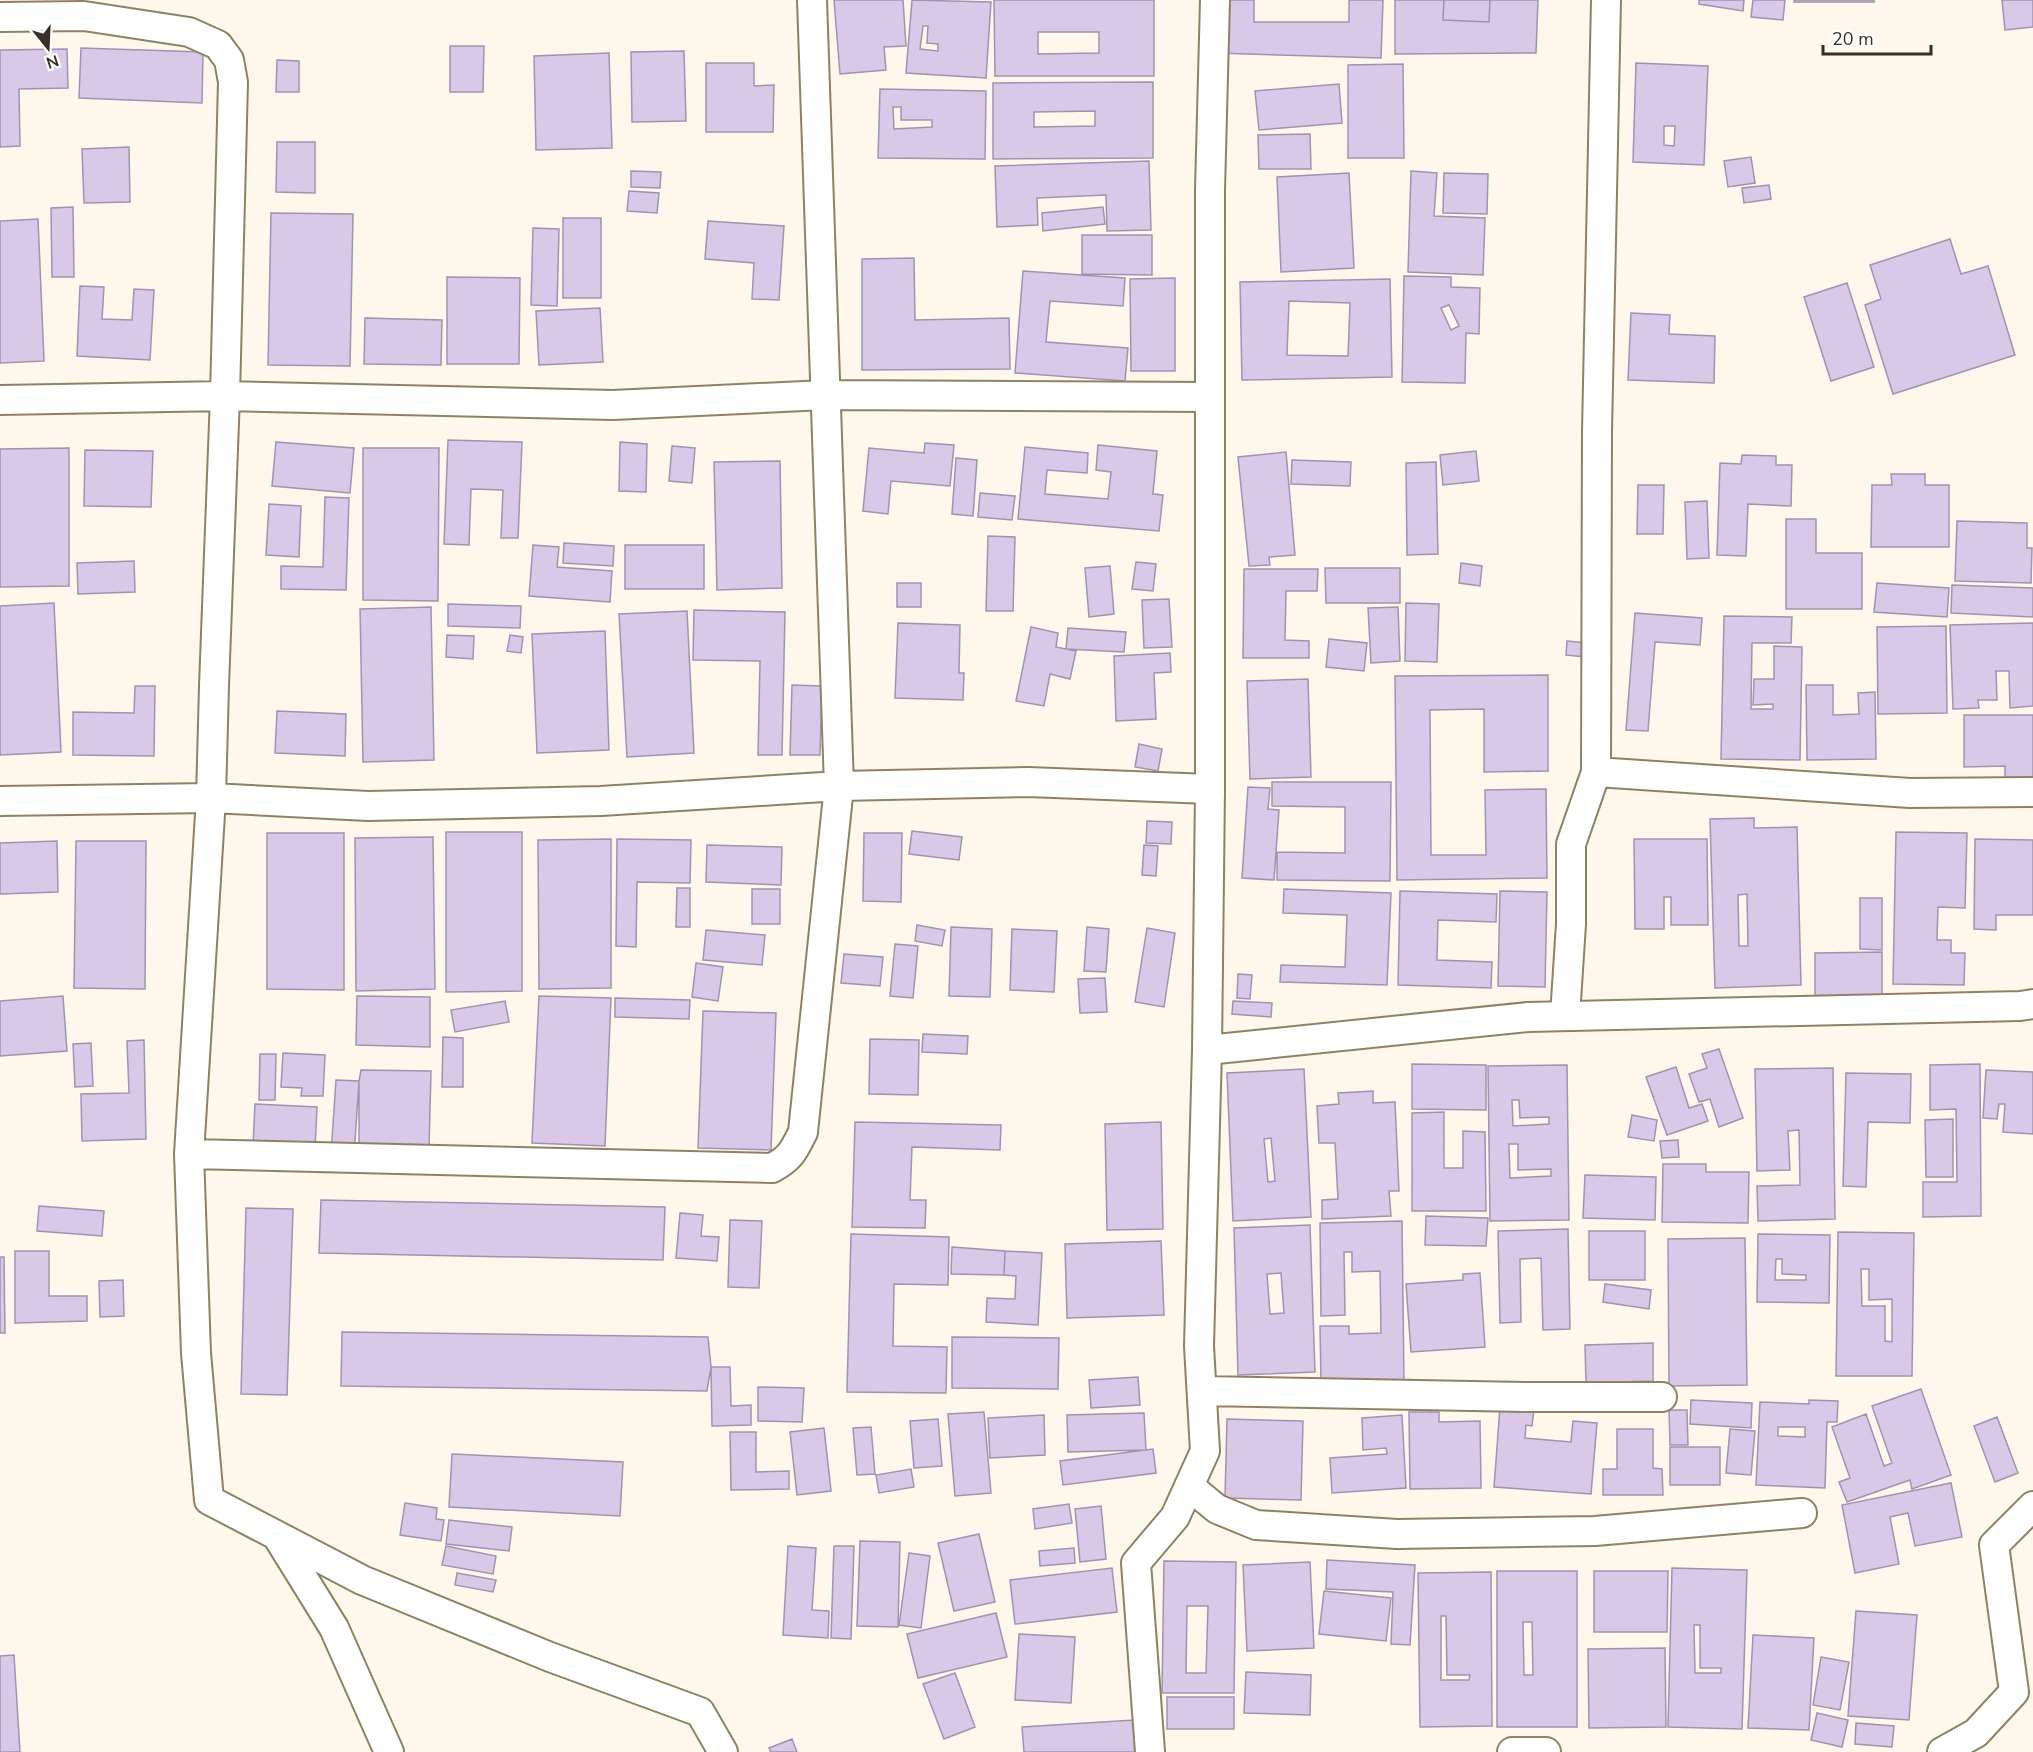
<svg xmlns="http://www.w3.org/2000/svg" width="2033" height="1752" font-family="'Nunito Sans',sans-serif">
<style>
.building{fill:#d9c8e7;stroke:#a292af;stroke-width:1.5;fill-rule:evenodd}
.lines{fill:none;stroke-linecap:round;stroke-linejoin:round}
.street-casing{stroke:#8f8264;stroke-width:32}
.street{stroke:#fff;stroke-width:28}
</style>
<rect width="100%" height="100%" fill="#fdf8eb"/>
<path class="building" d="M834 0H903L906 46 884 47 886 70 840 74Z
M912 0 991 2 986 78 906 73ZM923 26H928L927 43 938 44V51L920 49Z
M994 0H1154V76H995ZM1038 32H1099V53L1038 54Z
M1218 0H1254V22H1349V0H1383L1381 58 1216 53Z
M1395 0H1444L1443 20 1489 22 1490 0H1538L1536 53 1395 54Z
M1444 0H1490L1489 22 1443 20Z
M1699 0H1744L1743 11 1699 4Z
M1753 0H1785L1783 20 1751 17Z
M1794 0H1874V2H1794Z
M2002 0H2033V27L2005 30Z
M450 46H484L483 92H450Z
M81 48 203 52 202 103 79 98Z
M67 49 68 88 19 89 20 146 0 147V50Z
M684 51 686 121 632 122 631 52Z
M609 53 612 148 536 150 534 56Z
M277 60 299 61V92H276Z
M706 63H754V86L774 85 773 132H706Z
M1636 63 1708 66 1704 165 1633 162ZM1664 126H1675L1674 146 1664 145Z
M1403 64 1404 158H1348V65Z
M1153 82V158L993 159V83ZM1095 111V126L1034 127V112Z
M1339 84 1342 123 1259 130 1255 91Z
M880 89 986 91 985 159 878 158ZM893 107H901V120H932V127L894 129Z
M1310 134 1311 169H1259L1258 135Z
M277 142H315V193L276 192Z
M129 147 130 202 84 203 82 149Z
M1751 157 1755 183 1728 187 1724 161Z
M1149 161 1151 230 1107 231 1106 195 1037 198 1038 225 997 227 995 166Z
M631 171 661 172 660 188 631 187Z
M1411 171 1437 173 1434 216 1485 218 1483 275 1408 272Z
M1349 173 1354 268 1281 272 1277 177Z
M1444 173 1488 174 1487 214 1443 213Z
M1769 185 1771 199 1744 203 1742 188Z
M629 191 659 193 657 213 627 211Z
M73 207 74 277H52L51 208Z
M1103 207 1105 224 1043 231 1042 213Z
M271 213 353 214 350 366 268 365Z
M563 218H601V298H563Z
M38 219 44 361 0 363V221Z
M708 221 784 226 779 300 752 299 754 263 705 259Z
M533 228 559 229 557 306 531 305Z
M1082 235H1152V275L1082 274Z
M1950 239 1961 274 1988 266 2015 355 1893 394 1865 305 1881 299 1870 265Z
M914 258 915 320 1009 318 1010 369 862 370V259Z
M1023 271 1125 278 1123 306 1050 301 1046 342 1128 348 1125 381 1015 373Z
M1404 276 1451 277V287L1480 288 1479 334 1466 333 1465 383 1402 382ZM1449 305 1459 326 1451 330 1441 308Z
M447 277 520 278 519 364H447Z
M1175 278V371H1131L1130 279Z
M1390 279 1392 377 1242 380 1240 282ZM1289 301 1350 303 1348 356 1287 355Z
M1847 283 1874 367 1831 381 1804 297Z
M80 286 104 287 102 319 132 320 134 289 154 290 150 360 77 356Z
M600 308 603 362 539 365 536 311Z
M1631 313 1670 315 1669 334 1715 336 1714 383 1628 380Z
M365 318 442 320 441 365 364 364Z
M448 440 522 442 518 538H501L503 490 471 489 469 545 444 544Z
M276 442 354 448 350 493 272 486Z
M620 442 647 444 646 492 619 491Z
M925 443 954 445 950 486 891 481 888 514 863 511 869 448 924 453Z
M1098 445 1157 451 1153 494 1163 495 1159 531 1018 519 1025 447 1088 453 1087 473 1047 470 1045 494 1108 499 1111 472 1096 470Z
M672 446 695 448 692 483 669 481Z
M69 448V586L0 587V449Z
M363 448H439L438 601 363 600Z
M85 450 153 451 151 507 84 506Z
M1476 451 1479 481 1443 485 1440 455Z
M1286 452 1295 555 1269 557 1270 565 1249 566 1238 457Z
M1742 455 1776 456V465H1792L1791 506 1748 504 1746 556 1717 555 1720 463 1741 464Z
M956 458 977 460 973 516 952 514Z
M1292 460 1351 462 1350 486 1291 484Z
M780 461 782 588 717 590 714 462Z
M1436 462 1438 554 1407 555 1406 463Z
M1891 474H1925V485H1949V547H1871L1872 485H1892Z
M1638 485H1664L1663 534H1637Z
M980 493 1015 496 1012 520 978 517Z
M325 497 349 498 346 590 281 589V566L323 567Z
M1707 501 1709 558 1687 559 1685 502Z
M269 504 301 506 299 557 266 555Z
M1786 519H1816V553H1862V609H1786Z
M1957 521 2027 523V548H2032L2031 583 1955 581Z
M988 536 1015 537 1013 611H986Z
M564 543 614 546 613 566 563 563Z
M533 545 559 547 557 567 612 571 610 602 529 596Z
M625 545H704V589H625Z
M134 561 135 592 78 594 77 563Z
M1136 562 1156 564 1153 591 1132 589Z
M1461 563 1482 566 1480 586 1459 583Z
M1110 566 1114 614 1089 617 1085 568Z
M1325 568H1400V603H1326Z
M1244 569H1318L1317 591H1286L1285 640 1309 641V658H1243Z
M897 583H921V607H897Z
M1877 583 1949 588 1947 617 1874 612Z
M1952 585 2033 588V617L1951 613Z
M1169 599 1172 647 1144 648 1142 600Z
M54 603 61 752 0 755V606Z
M1406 603 1439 604 1437 662 1405 661Z
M448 604 521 606 520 628 448 626Z
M431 607 434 760 363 762 360 609Z
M1398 607 1400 661 1371 663 1368 608Z
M694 610 785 612 782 755H758L760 661 693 660Z
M687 611 694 753 627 757 619 614Z
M1635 613 1702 618 1700 645 1655 642 1648 731 1626 730Z
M1724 616 1792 617 1791 643H1752L1751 709H1773V704L1753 705 1754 679H1774V646L1802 647 1800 760 1721 759Z
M898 623 960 625 959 673H964L963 700 895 698Z
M2033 623V706L2010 708 2009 671H1996L1997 700H1978L1979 708 1953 709 1950 625Z
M1946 626 1947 713 1878 714 1877 627Z
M1031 627 1058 633 1056 647 1076 651 1070 679 1050 674 1044 706 1016 701Z
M1068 628 1126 632 1124 652 1066 649Z
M605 631 609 750 537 753 532 634Z
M447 635 474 636 473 659 446 657Z
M510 635 523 637 521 653 507 651Z
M1329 639 1367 643 1364 671 1326 667Z
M1567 641 1587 643 1585 657 1566 655Z
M1170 653 1171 672 1154 673 1156 719 1116 721 1114 656Z
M1548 675V771L1484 772V709L1430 710 1431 855H1486L1485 790 1546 789 1547 878 1397 880 1395 676Z
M1308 679 1311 777 1250 779 1247 681Z
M792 685 822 686 820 755H790Z
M1806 685H1833V715L1859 714 1858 693 1875 692 1876 759 1807 760Z
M135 686H155L154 756 73 755V712L134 713Z
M277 711 346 714 345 756 275 753Z
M1964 715H2033V779H2005V766L1964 767Z
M1139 744 1162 749 1158 771 1135 767Z
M1272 782H1391L1390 881 1277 880V852L1345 853V807L1272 806Z
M1248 787 1270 788 1268 809 1279 810 1274 880 1242 878Z
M1754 818V828L1797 827 1801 985 1715 988 1710 819ZM1747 894 1748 946H1739L1738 895Z
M1147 821 1172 822 1171 844 1146 843Z
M912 831 962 837 959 860 909 854Z
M446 832H522V991L446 992Z
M1896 832 1967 833 1965 908 1938 907 1937 940H1951V953H1965L1964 985 1893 984Z
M267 833H344V990L267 989Z
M864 833H902L901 902 863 901Z
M433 837 435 989 356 991 355 838Z
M611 839V988L539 989 538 840Z
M617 839 691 840 690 883 637 882 636 947 616 946Z
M1634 839H1707L1708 925H1671V897H1664V929H1635Z
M1975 839 2033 840V915H1996V930L1974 929Z
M57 841 58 892 0 894V843Z
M76 841H146L145 989 74 988Z
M707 845 782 847 781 885 706 882Z
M1144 845 1158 846 1156 876 1142 875Z
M677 888H690V927H676Z
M752 889H780V924H752Z
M1284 889 1391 893 1387 985 1280 982 1281 965 1345 967 1347 915 1283 913Z
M1400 891 1497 894 1496 922 1438 920 1437 960 1492 962 1491 988 1398 985Z
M1500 891 1547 892 1545 987 1498 986Z
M1860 898H1882V950L1860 949Z
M917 925 945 930 942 946 915 941Z
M951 927 992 929 990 997 949 996Z
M1087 927 1109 929 1106 972 1084 971Z
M1147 928 1175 933 1164 1007 1135 1002Z
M1012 929 1057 931 1054 992 1010 990Z
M706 930 765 935 762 965 703 960Z
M895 944 918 946 913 998 890 996Z
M1882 952V995L1815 996V953Z
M844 954 883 957 880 986 841 983Z
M696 963 723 967 718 1001 692 997Z
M1238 974 1252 975 1250 999 1237 998Z
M1105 978 1107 1012 1080 1013 1078 979Z
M63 996 67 1051 0 1056V1001Z
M357 996 430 997V1047L356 1045Z
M539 996 611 998 605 1146 532 1143Z
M615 998 690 1000 689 1019 615 1017Z
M505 1001 509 1022 455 1032 451 1010Z
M1233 1001 1272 1003 1271 1017 1232 1014Z
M703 1011 776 1013 771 1150 698 1148Z
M923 1034 968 1036 967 1054 922 1052Z
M443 1037 463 1038V1087H442Z
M870 1039 919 1040 918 1095 869 1094Z
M144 1040 146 1139 82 1141 81 1094 129 1093 127 1041Z
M91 1043 93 1086 75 1087 73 1044Z
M1719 1049 1743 1118 1719 1127 1710 1099 1699 1102 1689 1074 1707 1068 1702 1054Z
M283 1053 325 1055 323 1096H301L302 1088 281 1087Z
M260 1054H276L275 1100H259Z
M1412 1064 1486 1065V1110L1412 1109Z
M1980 1064 1981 1216 1923 1217V1182H1957L1956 1109 1930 1110V1065Z
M1567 1065 1569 1220 1490 1221 1488 1066ZM1512 1100H1519L1520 1118 1549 1117V1124L1513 1126ZM1509 1144H1518V1170L1551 1169V1176L1510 1178Z
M1676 1067 1689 1108 1702 1104 1708 1121 1667 1135 1646 1077Z
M1833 1068 1835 1219 1758 1221 1757 1186 1800 1185 1799 1130 1788 1131 1790 1170 1757 1171 1755 1069Z
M1304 1069 1311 1217 1233 1221 1227 1073ZM1271 1138 1275 1181 1268 1182 1264 1139Z
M361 1070 431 1071 429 1148 359 1146V1081Z
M1986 1070 2033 1072V1134L2003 1132 2005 1104H1999L1997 1119 1983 1118Z
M1846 1073 1911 1074 1910 1123 1868 1122 1866 1187 1843 1186Z
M336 1080 359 1081 354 1156 331 1154Z
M1373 1091V1103L1395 1102 1399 1191H1389L1391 1216 1322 1219V1200L1338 1199 1335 1143H1319L1317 1106 1339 1104 1338 1093Z
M255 1104 317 1107 315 1150 253 1146Z
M1444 1112V1168H1463V1131L1485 1132 1486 1211H1412V1113Z
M1632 1115 1657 1120 1654 1141 1628 1137Z
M1953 1119V1177H1926L1925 1120Z
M855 1122 1001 1125 1000 1150 912 1147 910 1200H926L925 1228 852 1227Z
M1161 1122 1163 1229 1107 1230 1105 1124Z
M1678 1140 1679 1157 1662 1158 1660 1141Z
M1663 1164H1706V1172H1749L1748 1223 1662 1222Z
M1585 1175 1656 1177 1655 1220 1583 1218Z
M321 1200 665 1207 663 1260 319 1253Z
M39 1206 104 1211 102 1236 37 1231Z
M246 1208 293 1209 287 1395 241 1394Z
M680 1213 703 1215 701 1236 719 1237 717 1261 676 1258Z
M1426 1216 1488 1218 1486 1246 1425 1245Z
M730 1220 762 1221 759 1288 728 1287Z
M1402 1221 1404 1381 1321 1383 1320 1326H1349V1334L1381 1333 1380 1271 1352 1272V1252H1344L1345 1315 1321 1316 1320 1223Z
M1310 1225 1315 1372 1238 1375 1234 1228ZM1281 1273 1284 1313 1270 1314 1267 1274Z
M1568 1229 1570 1329 1543 1330 1541 1258 1520 1259 1521 1322 1500 1323 1498 1231Z
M1589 1231H1645V1280H1589Z
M1838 1232 1914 1233 1912 1376H1836ZM1861 1269H1869V1300L1892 1299V1342L1885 1341V1306H1862Z
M851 1234 949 1237 948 1285 894 1284 893 1346 947 1347 946 1393 847 1392Z
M1758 1234 1830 1235 1829 1303 1757 1302ZM1776 1259H1782V1274L1806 1275V1280H1775Z
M1745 1238 1747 1385 1669 1386 1668 1239Z
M1161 1241 1164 1315 1067 1318 1065 1244Z
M952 1247 1005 1251 1004 1275 951 1274Z
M15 1251H49V1296H87V1321L15 1323Z
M1005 1251 1042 1253 1038 1325 986 1322 987 1298 1015 1299 1016 1276 1004 1275Z
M0 1257H4L5 1333H0Z
M1480 1273 1485 1347 1411 1352 1406 1284 1463 1280V1274Z
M123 1280 124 1316 100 1317 99 1281Z
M1605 1284 1651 1290 1649 1309 1603 1302Z
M342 1332 708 1337 711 1367 707 1391 341 1386Z
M952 1337 1059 1338 1058 1389 952 1388Z
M1653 1343V1381L1586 1383 1585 1345Z
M711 1367H730L731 1406 751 1405V1425L712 1426Z
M1138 1377 1140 1405 1091 1408 1089 1380Z
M758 1387 804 1388 802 1422 758 1421Z
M1921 1389 1951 1475 1912 1489 1910 1480 1847 1502 1839 1482 1850 1478 1832 1427 1866 1414 1884 1466 1892 1463 1872 1406Z
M1691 1400 1752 1403 1751 1428 1690 1424Z
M1809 1400 1838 1401 1837 1422H1827L1825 1488 1756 1485 1760 1402 1809 1404ZM1778 1427H1805V1437L1778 1436Z
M1500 1407 1534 1409 1532 1426 1526 1425 1525 1438 1571 1442 1573 1421 1597 1423 1591 1494 1494 1487Z
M1669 1410H1687L1688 1445H1670Z
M984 1412 991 1493 955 1496 948 1414Z
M1409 1412H1439V1422L1480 1421 1481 1488 1410 1489Z
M1144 1413 1146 1450 1068 1452 1067 1415Z
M1044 1415 1045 1455 990 1458 988 1418Z
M1402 1415 1406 1488 1332 1493 1330 1458 1387 1454 1386 1448 1363 1450 1362 1418Z
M1997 1417 2018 1473 1995 1482 1974 1426Z
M938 1419 942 1466 914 1468 910 1421Z
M1227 1419 1303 1421 1301 1500 1225 1498Z
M871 1427 875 1474 857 1475 853 1428Z
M824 1428 831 1491 797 1495 790 1432Z
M1617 1429H1653V1468L1662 1469 1663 1495H1603V1469H1617Z
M1730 1429 1755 1431 1751 1475 1726 1473Z
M730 1432H756V1472L789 1471V1489L731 1490Z
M1670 1447H1720V1485H1670Z
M1153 1449 1156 1473 1063 1485 1060 1461Z
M452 1454 623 1462 620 1516 449 1507Z
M911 1469 914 1487 879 1493 876 1475Z
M1951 1483 1962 1537 1915 1546 1908 1513 1890 1517 1899 1564 1855 1573 1842 1505Z
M405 1503 437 1508 436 1519 444 1520 441 1541 400 1535Z
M1069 1504 1072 1523 1035 1529 1033 1509Z
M1101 1506 1106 1559 1080 1562 1075 1509Z
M449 1520 512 1527 509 1551 446 1544Z
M979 1534 995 1602 954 1611 938 1543Z
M860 1541 900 1542 898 1627 857 1626Z
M446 1546 496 1556 493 1574 442 1565Z
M788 1546 816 1548 812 1610 829 1611 828 1638 783 1635Z
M834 1546H854L851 1639 831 1638Z
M1074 1548 1075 1563 1040 1566 1039 1551Z
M909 1553 930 1556 921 1628 899 1625Z
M1327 1560 1415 1565 1410 1645 1391 1644 1393 1592 1326 1589Z
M1164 1561 1236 1562 1234 1693H1162ZM1187 1606H1208L1206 1673H1186Z
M1310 1562 1314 1648 1247 1651 1243 1565Z
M1112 1568 1117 1612 1015 1624 1010 1580Z
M1672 1568 1747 1570 1742 1729 1668 1727ZM1694 1625H1700V1668H1721V1673H1695Z
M1497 1571H1577V1727H1497ZM1523 1622H1532L1533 1675H1524Z
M1594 1571H1668L1667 1632H1594Z
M1491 1572 1492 1726 1420 1727 1418 1573ZM1441 1616H1446L1447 1675H1470L1469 1680H1441Z
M457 1573 496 1580 493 1592 455 1585Z
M1324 1591 1391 1598 1386 1641 1319 1634Z
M1856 1611 1917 1615 1909 1720 1848 1716Z
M996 1613 1007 1657 918 1678 907 1634Z
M1019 1634 1075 1637 1071 1703 1015 1700Z
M1753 1635 1814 1638 1809 1730 1748 1728Z
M1665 1648 1666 1727 1589 1728 1588 1649Z
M14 1655 20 1752H0V1656Z
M1821 1657 1849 1662 1840 1710 1813 1705Z
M1246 1672 1311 1675 1310 1715 1244 1713Z
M955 1673 975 1727 944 1739 923 1684Z
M1167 1697H1234V1729H1167Z
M1817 1713 1848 1720 1842 1747 1811 1740Z
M1134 1720 1136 1752H1024L1022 1727Z
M1856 1723 1894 1726 1892 1747 1855 1744Z
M792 1739 797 1752H771L769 1748Z"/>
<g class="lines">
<g class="street-casing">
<path id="street" d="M1606 0 1597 432 1596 772 1910 793 2033 792
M0 17 84 16 189 32 218 45 229 60 233 82 225 396 214 686 211 798 189 1154 196 1353 209 1500 362 1580 550 1657 700 1712 723 1752
M0 400 225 396 613 405 825 395 1210 397
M0 801 211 798 368 806 601 801 839 786 1028 782 1210 789
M1565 1016 1571 924V844L1596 772
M1207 1050 1528 1017 2020 1006 2033 1004
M189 1154 772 1168C791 1158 794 1150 803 1132L839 786 812 0
M1202 1391 1525 1397H1662
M1189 1486 1217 1509 1256 1525 1397 1534 1595 1531 1802 1513
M277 1536 334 1628 389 1752
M1150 1752 1136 1563 1175 1517 1205 1451 1199 1346 1207 1050 1210 789V190L1215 0
M1512 1752H1546
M1942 1752 1976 1733 2014 1692 1994 1545 2033 1506"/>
</g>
<use href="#street" class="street"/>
</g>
<g transform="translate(48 48) rotate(162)" stroke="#ffffff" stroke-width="4.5" paint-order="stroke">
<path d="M0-4.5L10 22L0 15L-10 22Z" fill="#363024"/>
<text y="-9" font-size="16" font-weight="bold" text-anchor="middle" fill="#363024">N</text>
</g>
<path d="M1823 45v9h108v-9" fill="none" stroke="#363024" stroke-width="3"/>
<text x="1832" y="45" font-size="18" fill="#363024" stroke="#ffffff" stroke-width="4.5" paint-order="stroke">20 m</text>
</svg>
